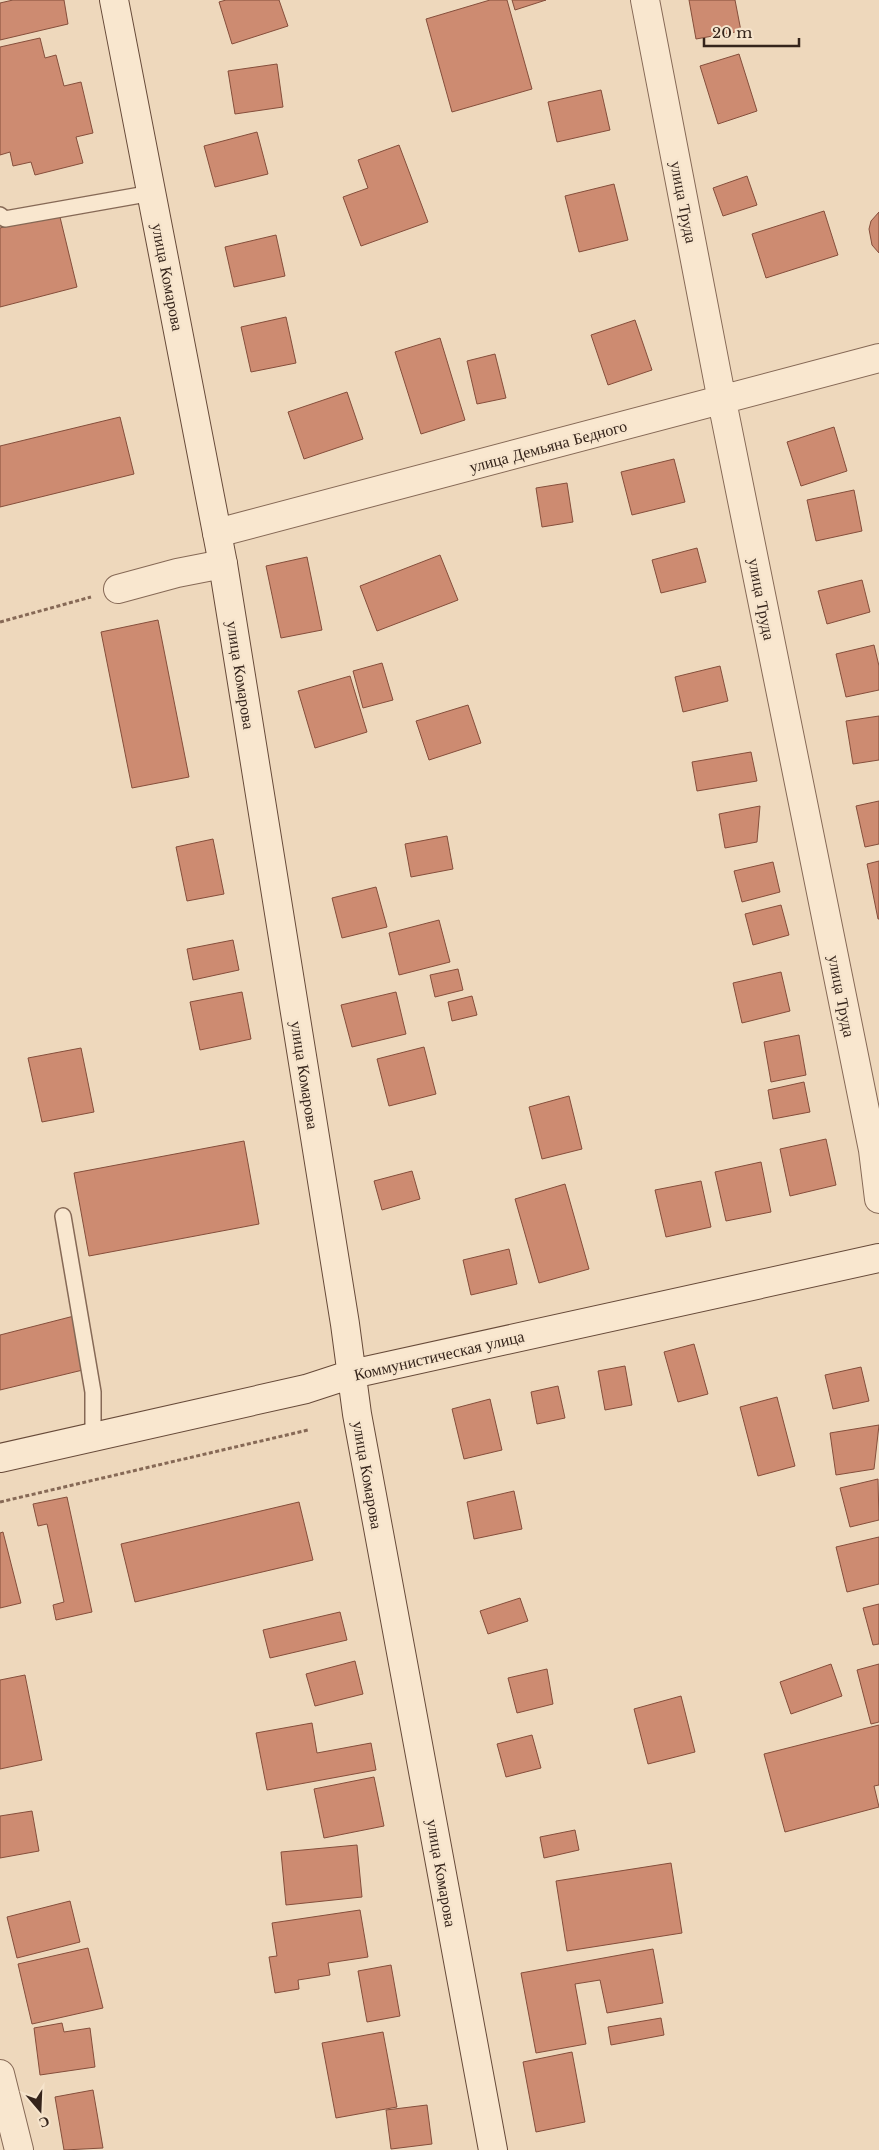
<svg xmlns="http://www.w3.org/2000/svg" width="879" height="2150" font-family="'Libre Baskerville',serif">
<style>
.building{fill:#cd8b71;stroke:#854e3b}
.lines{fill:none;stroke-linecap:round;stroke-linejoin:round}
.lane-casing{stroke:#866956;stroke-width:18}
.street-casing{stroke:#866956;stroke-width:30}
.secondary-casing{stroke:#674a39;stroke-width:30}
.path{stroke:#866956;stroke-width:3;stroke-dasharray:4 2.5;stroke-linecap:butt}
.lane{stroke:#f9e7cf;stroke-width:15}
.street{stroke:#f9e7cf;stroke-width:28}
.secondary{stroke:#f9e7cf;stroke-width:28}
.labels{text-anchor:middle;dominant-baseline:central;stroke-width:4.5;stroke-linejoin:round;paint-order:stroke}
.street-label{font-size:16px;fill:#35241b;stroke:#f6e4cc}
</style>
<rect width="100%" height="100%" fill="#eed8bc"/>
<path class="building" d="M13 0H64L68 24 0 40V3Z
M226 0H279L288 26 232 44 219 2Z
M490 0H507L532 89 452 112 426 19Z
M512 0H546L515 10Z
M689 0H735L741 31 696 39Z
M40 38 45 58 56 55 64 86 81 82 93 133 76 137 83 163 35 175 31 162 13 166 10 152 0 155V47Z
M739 54 757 111 718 124 700 66Z
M277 64 283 107 235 114 228 71Z
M601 90 610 130 557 142 548 102Z
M257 132 268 174 215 187 204 146Z
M399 145 428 222 361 246 343 197 368 188 358 160Z
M747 176 757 205 723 216 713 188Z
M614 184 628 240 579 252 565 196Z
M824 211 838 255 766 278 752 234Z
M879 212V253L872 245 869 229 871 221Z
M59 213 77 287 0 307V228Z
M276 235 285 276 234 287 225 247Z
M286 317 296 363 251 372 241 327Z
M635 320 652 370 608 385 591 335Z
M440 338 465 420 421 434 395 352Z
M495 354 506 398 477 404 467 361Z
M347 392 363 439 304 459 288 412Z
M120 417 134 474 0 507V446Z
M834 427 847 471 801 486 787 442Z
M674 459 685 502 632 515 621 472Z
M567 483 573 522 542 527 536 488Z
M854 490 862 531 816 541 807 500Z
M697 548 706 582 661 593 652 560Z
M440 555 458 600 377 631 360 586Z
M307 557 322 630 281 638 266 566Z
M862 580 870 612 827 624 818 591Z
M158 620 189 777 132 788 101 632Z
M874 645 879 666V690L846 697 836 654Z
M382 663 393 700 363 708 353 671Z
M720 666 728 701 683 712 675 677Z
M350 676 367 732 315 748 298 691Z
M468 705 481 743 429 760 416 721Z
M879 716V760L853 764 846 721Z
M751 752 757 781 697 791 692 762Z
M879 801V844L865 847 856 806Z
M760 806 757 842 725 848 719 814Z
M447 836 453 869 411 877 405 844Z
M213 839 224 894 187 901 176 847Z
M879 861V919H878L867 864Z
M773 862 780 892 742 902 734 871Z
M376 887 387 927 342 938 332 898Z
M781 905 789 935 753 945 745 914Z
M439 920 450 962 399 975 389 933Z
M233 940 239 970 193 980 187 949Z
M458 969 463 990 435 997 430 975Z
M781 972 790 1011 742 1023 733 983Z
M242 992 251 1039 200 1050 190 1002Z
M396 992 406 1034 352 1047 341 1005Z
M472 996 477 1015 452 1021 448 1002Z
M799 1035 806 1075 771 1082 764 1042Z
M424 1047 436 1094 389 1106 377 1059Z
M81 1048 94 1112 42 1122 28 1058Z
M804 1082 810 1112 773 1119 768 1090Z
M569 1096 582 1149 542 1159 529 1107Z
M826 1139 836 1185 790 1196 780 1149Z
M244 1141 259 1224 89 1256 74 1173Z
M761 1162 771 1212 726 1221 715 1172Z
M412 1171 420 1199 382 1210 374 1181Z
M701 1181 711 1227 666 1237 655 1190Z
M565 1184 589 1269 539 1283 515 1199Z
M509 1249 517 1284 471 1295 463 1260Z
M74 1316 87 1369 0 1390V1335Z
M694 1344 708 1394 678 1402 664 1352Z
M625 1366 632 1405 605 1410 598 1371Z
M861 1367 869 1401 833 1409 825 1375Z
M558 1386 565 1418 537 1424 531 1392Z
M777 1397 795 1466 758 1476 740 1407Z
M490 1399 502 1450 464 1459 452 1409Z
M879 1425 874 1469 836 1475 830 1433Z
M878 1479 879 1520 850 1527 840 1488Z
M514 1491 522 1529 474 1539 467 1502Z
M67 1497 92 1612 56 1620 53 1605 64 1602 47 1524 38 1526 33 1504Z
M299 1502 313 1560 135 1602 121 1544Z
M3 1532 21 1603 0 1608V1533Z
M879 1537V1584L847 1592 836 1547Z
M520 1598 528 1621 488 1634 480 1611Z
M879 1604V1644L873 1645 863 1608Z
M340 1612 347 1640 270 1658 263 1630Z
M355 1661 363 1694 315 1706 306 1674Z
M831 1664 842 1696 791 1714 780 1682Z
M879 1664V1722L871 1724 857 1670Z
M547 1669 553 1704 517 1713 508 1678Z
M25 1675 42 1760 0 1769V1680Z
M681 1696 695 1752 648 1764 634 1709Z
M312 1723 317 1753 371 1743 376 1770 267 1790 256 1733Z
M879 1725V1785L874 1786 879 1807 785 1832 764 1754Z
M532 1735 541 1768 506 1777 497 1744Z
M374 1777 384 1826 324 1838 314 1789Z
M32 1811 39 1851 0 1858V1816Z
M575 1830 579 1850 544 1858 540 1837Z
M357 1845 362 1897 286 1905 281 1852Z
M671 1863 682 1933 567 1951 556 1881Z
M70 1901 80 1942 17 1958 7 1917Z
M360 1910 368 1957 328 1963 330 1975 298 1980 299 1989 275 1993 269 1957 277 1956 272 1923Z
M88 1948 103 2008 32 2024 18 1964Z
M653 1949 663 2003 607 2013 600 1980 575 1984 586 2044 536 2053 521 1973Z
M391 1965 400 2016 367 2022 358 1971Z
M661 2018 664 2035 611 2045 608 2027Z
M62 2023 64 2032 90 2028 95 2067 40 2075 34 2028Z
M383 2032 397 2107 336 2118 322 2043Z
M572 2052 585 2122 536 2132 523 2062Z
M93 2090 103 2148 64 2150 55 2097Z
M427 2105 432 2144 391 2149 386 2110Z"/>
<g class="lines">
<g class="lane-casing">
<path id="lane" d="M0 215 5 219 152 193
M63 1216 93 1392V1436"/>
</g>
<g class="street-casing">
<path id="street" d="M645 0 722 401 873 1150 879 1199
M217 533 879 358
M118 589 177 573 223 564
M0 2074 19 2150"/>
</g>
<g class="secondary-casing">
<path id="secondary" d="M114 0 223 564 345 1324 357 1414 493 2150
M0 1458 306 1389 352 1374 879 1258"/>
</g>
<path class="path" d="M0 622 91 597
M0 1502 308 1430"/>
<use href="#lane" class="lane"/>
<use href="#street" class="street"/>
<use href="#secondary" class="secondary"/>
</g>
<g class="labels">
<g class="street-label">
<text transform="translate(684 202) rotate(79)">улица Труда</text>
<text transform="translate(168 277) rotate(79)">улица Комарова</text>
<text transform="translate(548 446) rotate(-15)">улица Демьяна Бедного</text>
<text transform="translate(762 599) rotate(79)">улица Труда</text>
<text transform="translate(241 675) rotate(81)">улица Комарова</text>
<text transform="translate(842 996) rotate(79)">улица Труда</text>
<text transform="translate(305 1075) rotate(81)">улица Комарова</text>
<text transform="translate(439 1355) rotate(-13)">Коммунистическая улица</text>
<text transform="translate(368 1475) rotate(80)">улица Комарова</text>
<text transform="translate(442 1873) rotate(80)">улица Комарова</text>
</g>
</g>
<g transform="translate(40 2110) rotate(161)" stroke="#f6e4cc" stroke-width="4" paint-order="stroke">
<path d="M0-4L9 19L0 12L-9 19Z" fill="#35241b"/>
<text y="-8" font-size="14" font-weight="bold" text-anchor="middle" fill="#35241b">С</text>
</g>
<path d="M704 38v8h95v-8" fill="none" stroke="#35241b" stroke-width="2.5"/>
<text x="712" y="38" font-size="15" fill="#35241b" stroke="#f6e4cc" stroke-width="4" paint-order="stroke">20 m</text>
</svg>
